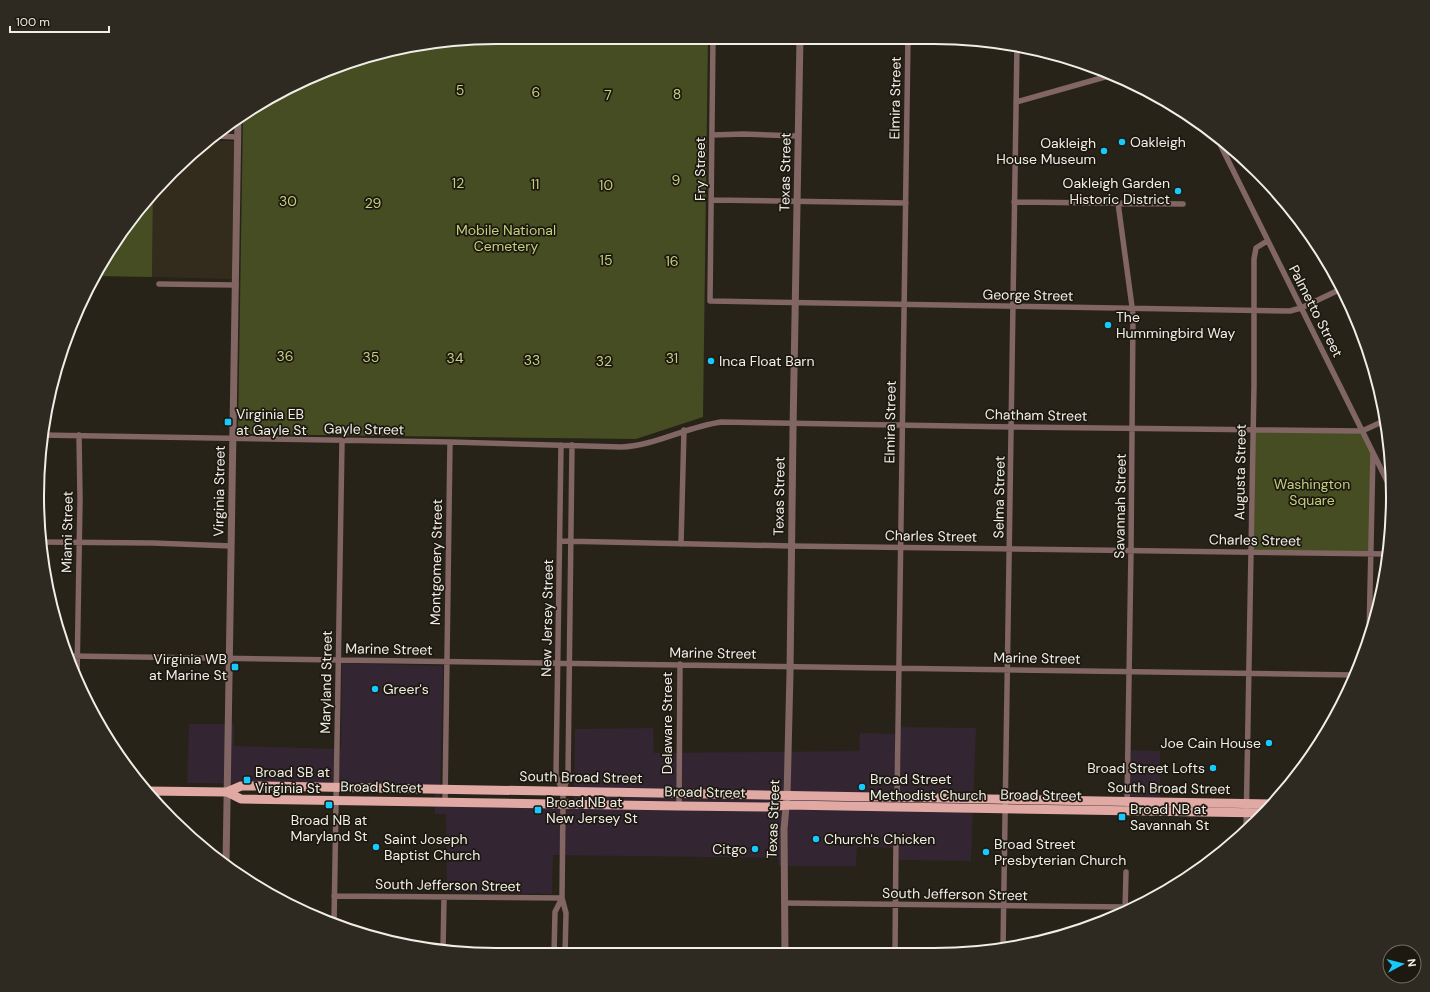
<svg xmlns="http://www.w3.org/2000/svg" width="1430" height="992" font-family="'DM Sans',sans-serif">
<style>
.commercial{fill:#332531}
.built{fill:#332c1d}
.green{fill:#464d22}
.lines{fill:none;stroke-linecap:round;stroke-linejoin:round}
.minor{stroke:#816663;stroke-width:5.5}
.tertiary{stroke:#816663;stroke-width:7}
.primary{stroke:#e0a9a3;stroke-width:9}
.poi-dot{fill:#18cafc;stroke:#1d1910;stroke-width:1.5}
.labels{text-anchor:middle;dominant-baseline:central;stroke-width:3.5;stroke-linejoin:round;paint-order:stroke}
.park-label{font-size:14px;fill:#c3d07d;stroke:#1d1910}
.street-label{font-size:14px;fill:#f0eee7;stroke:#1d1910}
.poi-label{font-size:14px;fill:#f0eee7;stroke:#1d1910;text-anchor:start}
.rim{fill:none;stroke:#f0eee7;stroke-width:2}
</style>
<rect width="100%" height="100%" fill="#272319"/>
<path class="commercial" d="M342 663 443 666 440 806 572 808 574 785 575 729 653 728 654 753 859 751 860 733 898 734V727L976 728 971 861 899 860V848L857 847 856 866H779L778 858 553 855 552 894 447 892 446 814H435V785L187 783 189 724H234V746L341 749Z
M1128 750 1160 751V802L1127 801Z"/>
<path class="built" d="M210 141H234L232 279 152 277 153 191Z"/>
<path class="green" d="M496 37H708L703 417 636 439 238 434 243 113 320 72 377 53Z
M153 191 152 277 96 276 114 241Z
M1253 431H1362L1373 452 1370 554 1251 552Z"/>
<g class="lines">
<path class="minor" d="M713 37 710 301 1290 311 1301 308 1341 289
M1016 102 1112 75
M712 135 743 134 798 136
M216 136 238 137
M1218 140 1393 493
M712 200 906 203
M1014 202 1183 204
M1118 203 1133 314 1131 551 1127 804
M159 284 236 285
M41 435 450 442 621 447C654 446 686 427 721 422L1012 427 1362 431 1386 420
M561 445 556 776 563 791
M560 541 791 546 1387 554
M40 542 153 543 231 546
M681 544 684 430
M1369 637 1373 453
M70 656 1356 675
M77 677 80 500 79 435
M897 800 908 37
M445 802 450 442
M679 806 680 664
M1246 831 1254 385V259L1256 248 1267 241
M334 896 562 898
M784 903 1125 907
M1125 912 1126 872
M334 924 342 441
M1003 948 1017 45
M443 950 444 898
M554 955 555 912 562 898
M565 955 566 913 562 898 563 804V791L568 777 572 445
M895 955 896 839"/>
<path class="tertiary" d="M226 865 238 117
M785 955 784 829 787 796 790 673 793 430 800 37"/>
<path class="primary" d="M147 791 227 792 241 799 679 806 768 807 787 805 897 807 1265 813
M227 792 241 786H264L1272 804"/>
</g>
<g class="poi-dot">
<circle cx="1122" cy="142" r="4"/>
<circle cx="1104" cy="151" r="4"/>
<circle cx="1178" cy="191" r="4"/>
<circle cx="1108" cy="325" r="4"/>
<circle cx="711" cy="361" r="4"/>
<rect x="224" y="418" width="8" height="8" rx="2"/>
<rect x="231" y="663" width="8" height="8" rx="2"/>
<circle cx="375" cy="689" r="4"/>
<circle cx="1269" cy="743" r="4"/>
<circle cx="1213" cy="768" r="4"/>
<rect x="243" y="776" width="8" height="8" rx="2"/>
<circle cx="862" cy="787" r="4"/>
<rect x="325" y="801" width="8" height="8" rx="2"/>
<rect x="534" y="806" width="8" height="8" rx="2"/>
<rect x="1118" y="813" width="8" height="8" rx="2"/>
<circle cx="816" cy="839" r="4"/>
<circle cx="376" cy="847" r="4"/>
<circle cx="755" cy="849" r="4"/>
<circle cx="986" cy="852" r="4"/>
</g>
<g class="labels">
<g class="park-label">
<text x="460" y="90">5</text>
<text x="536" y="92">6</text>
<text x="677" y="94">8</text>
<text x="608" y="95">7</text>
<text x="676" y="180">9</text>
<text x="458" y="183">12</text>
<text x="535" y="184">11</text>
<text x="606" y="185">10</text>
<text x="288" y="201">30</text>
<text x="373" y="203">29</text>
<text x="506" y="230">Mobile National<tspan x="506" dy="16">Cemetery</tspan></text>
<text x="606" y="260">15</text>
<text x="672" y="261">16</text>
<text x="285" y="356">36</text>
<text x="371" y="357">35</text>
<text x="455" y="358">34</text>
<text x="672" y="358">31</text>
<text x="532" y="360">33</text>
<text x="604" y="361">32</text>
<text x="1312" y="484">Washington<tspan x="1312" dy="16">Square</tspan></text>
</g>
<g class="street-label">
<text transform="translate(895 98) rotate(-89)">Elmira Street</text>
<text transform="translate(700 169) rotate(-90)">Fry Street</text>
<text transform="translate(785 172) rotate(-89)">Texas Street</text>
<text transform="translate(1028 295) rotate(1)">George Street</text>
<text transform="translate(1316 311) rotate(63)">Palmetto Street</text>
<text transform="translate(1036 415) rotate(1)">Chatham Street</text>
<text transform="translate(890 422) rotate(-89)">Elmira Street</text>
<text transform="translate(364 429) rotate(1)">Gayle Street</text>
<text transform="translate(1240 472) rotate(-89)">Augusta Street</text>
<text transform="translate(219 491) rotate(-89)">Virginia Street</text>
<text transform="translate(779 496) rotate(-89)">Texas Street</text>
<text transform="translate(999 497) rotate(-89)">Selma Street</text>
<text transform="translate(1120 506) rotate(-89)">Savannah Street</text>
<text transform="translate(67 532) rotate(-89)">Miami Street</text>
<text transform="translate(931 536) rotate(1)">Charles Street</text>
<text transform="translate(1255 540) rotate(1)">Charles Street</text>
<text transform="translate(436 562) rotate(-89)">Montgomery Street</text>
<text transform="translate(547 618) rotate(-89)">New Jersey Street</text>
<text transform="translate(389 649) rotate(1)">Marine Street</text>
<text transform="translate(713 653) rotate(1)">Marine Street</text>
<text transform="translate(1037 658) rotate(1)">Marine Street</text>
<text transform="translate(326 682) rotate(-89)">Maryland Street</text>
<text transform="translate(667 723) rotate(-90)">Delaware Street</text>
<text transform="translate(581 777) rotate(1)">South Broad Street</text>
<text transform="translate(381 787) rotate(1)">Broad Street</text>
<text transform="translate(1169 788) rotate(1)">South Broad Street</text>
<text transform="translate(705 792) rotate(1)">Broad Street</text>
<text transform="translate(1041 795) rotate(1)">Broad Street</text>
<text transform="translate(773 819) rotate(-88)">Texas Street</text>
<text transform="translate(448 885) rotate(1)">South Jefferson Street</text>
<text transform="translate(955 894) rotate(1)">South Jefferson Street</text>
</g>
<g class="poi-label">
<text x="1130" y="142">Oakleigh</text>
<text x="1096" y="143" text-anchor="end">Oakleigh<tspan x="1096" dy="16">House Museum</tspan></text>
<text x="1170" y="183" text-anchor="end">Oakleigh Garden<tspan x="1170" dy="16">Historic District</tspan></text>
<text x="1116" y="317">The<tspan x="1116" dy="16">Hummingbird Way</tspan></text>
<text x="719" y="361">Inca Float Barn</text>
<text x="236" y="414">Virginia EB<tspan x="236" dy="16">at Gayle St</tspan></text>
<text x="227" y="659" text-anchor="end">Virginia WB<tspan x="227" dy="16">at Marine St</tspan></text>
<text x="383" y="689">Greer's</text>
<text x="1261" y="743" text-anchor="end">Joe Cain House</text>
<text x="1205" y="768" text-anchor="end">Broad Street Lofts</text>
<text x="255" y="772">Broad SB at<tspan x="255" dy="16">Virginia St</tspan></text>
<text x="870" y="779">Broad Street<tspan x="870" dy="16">Methodist Church</tspan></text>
<text x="546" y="802">Broad NB at<tspan x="546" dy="16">New Jersey St</tspan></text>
<text x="1130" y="809">Broad NB at<tspan x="1130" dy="16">Savannah St</tspan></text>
<text x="329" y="820" text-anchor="middle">Broad NB at<tspan x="329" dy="16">Maryland St</tspan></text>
<text x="384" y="839">Saint Joseph<tspan x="384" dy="16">Baptist Church</tspan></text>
<text x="824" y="839">Church's Chicken</text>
<text x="994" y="844">Broad Street<tspan x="994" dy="16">Presbyterian Church</tspan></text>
<text x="747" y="849" text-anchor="end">Citgo</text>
</g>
</g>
<path d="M0 0H1430V992H0ZM496 44H934A452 452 0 0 1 1386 496V496A452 452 0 0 1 934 948H496A452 452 0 0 1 44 496V496A452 452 0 0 1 496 44Z" fill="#2e2a21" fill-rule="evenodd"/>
<path class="rim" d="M496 44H934A452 452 0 0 1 1386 496V496A452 452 0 0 1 934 948H496A452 452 0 0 1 44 496V496A452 452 0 0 1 496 44Z"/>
<g transform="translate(1402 964) rotate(83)"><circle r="19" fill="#1d1910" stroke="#716e66"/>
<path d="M0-3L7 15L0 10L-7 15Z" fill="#18cafc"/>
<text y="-6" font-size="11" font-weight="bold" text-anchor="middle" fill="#f0eee7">N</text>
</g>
<path d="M10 26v6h99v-6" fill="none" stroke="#f0eee7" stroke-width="2"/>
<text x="16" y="26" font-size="12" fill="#f0eee7" stroke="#1d1910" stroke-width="3" paint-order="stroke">100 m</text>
</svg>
